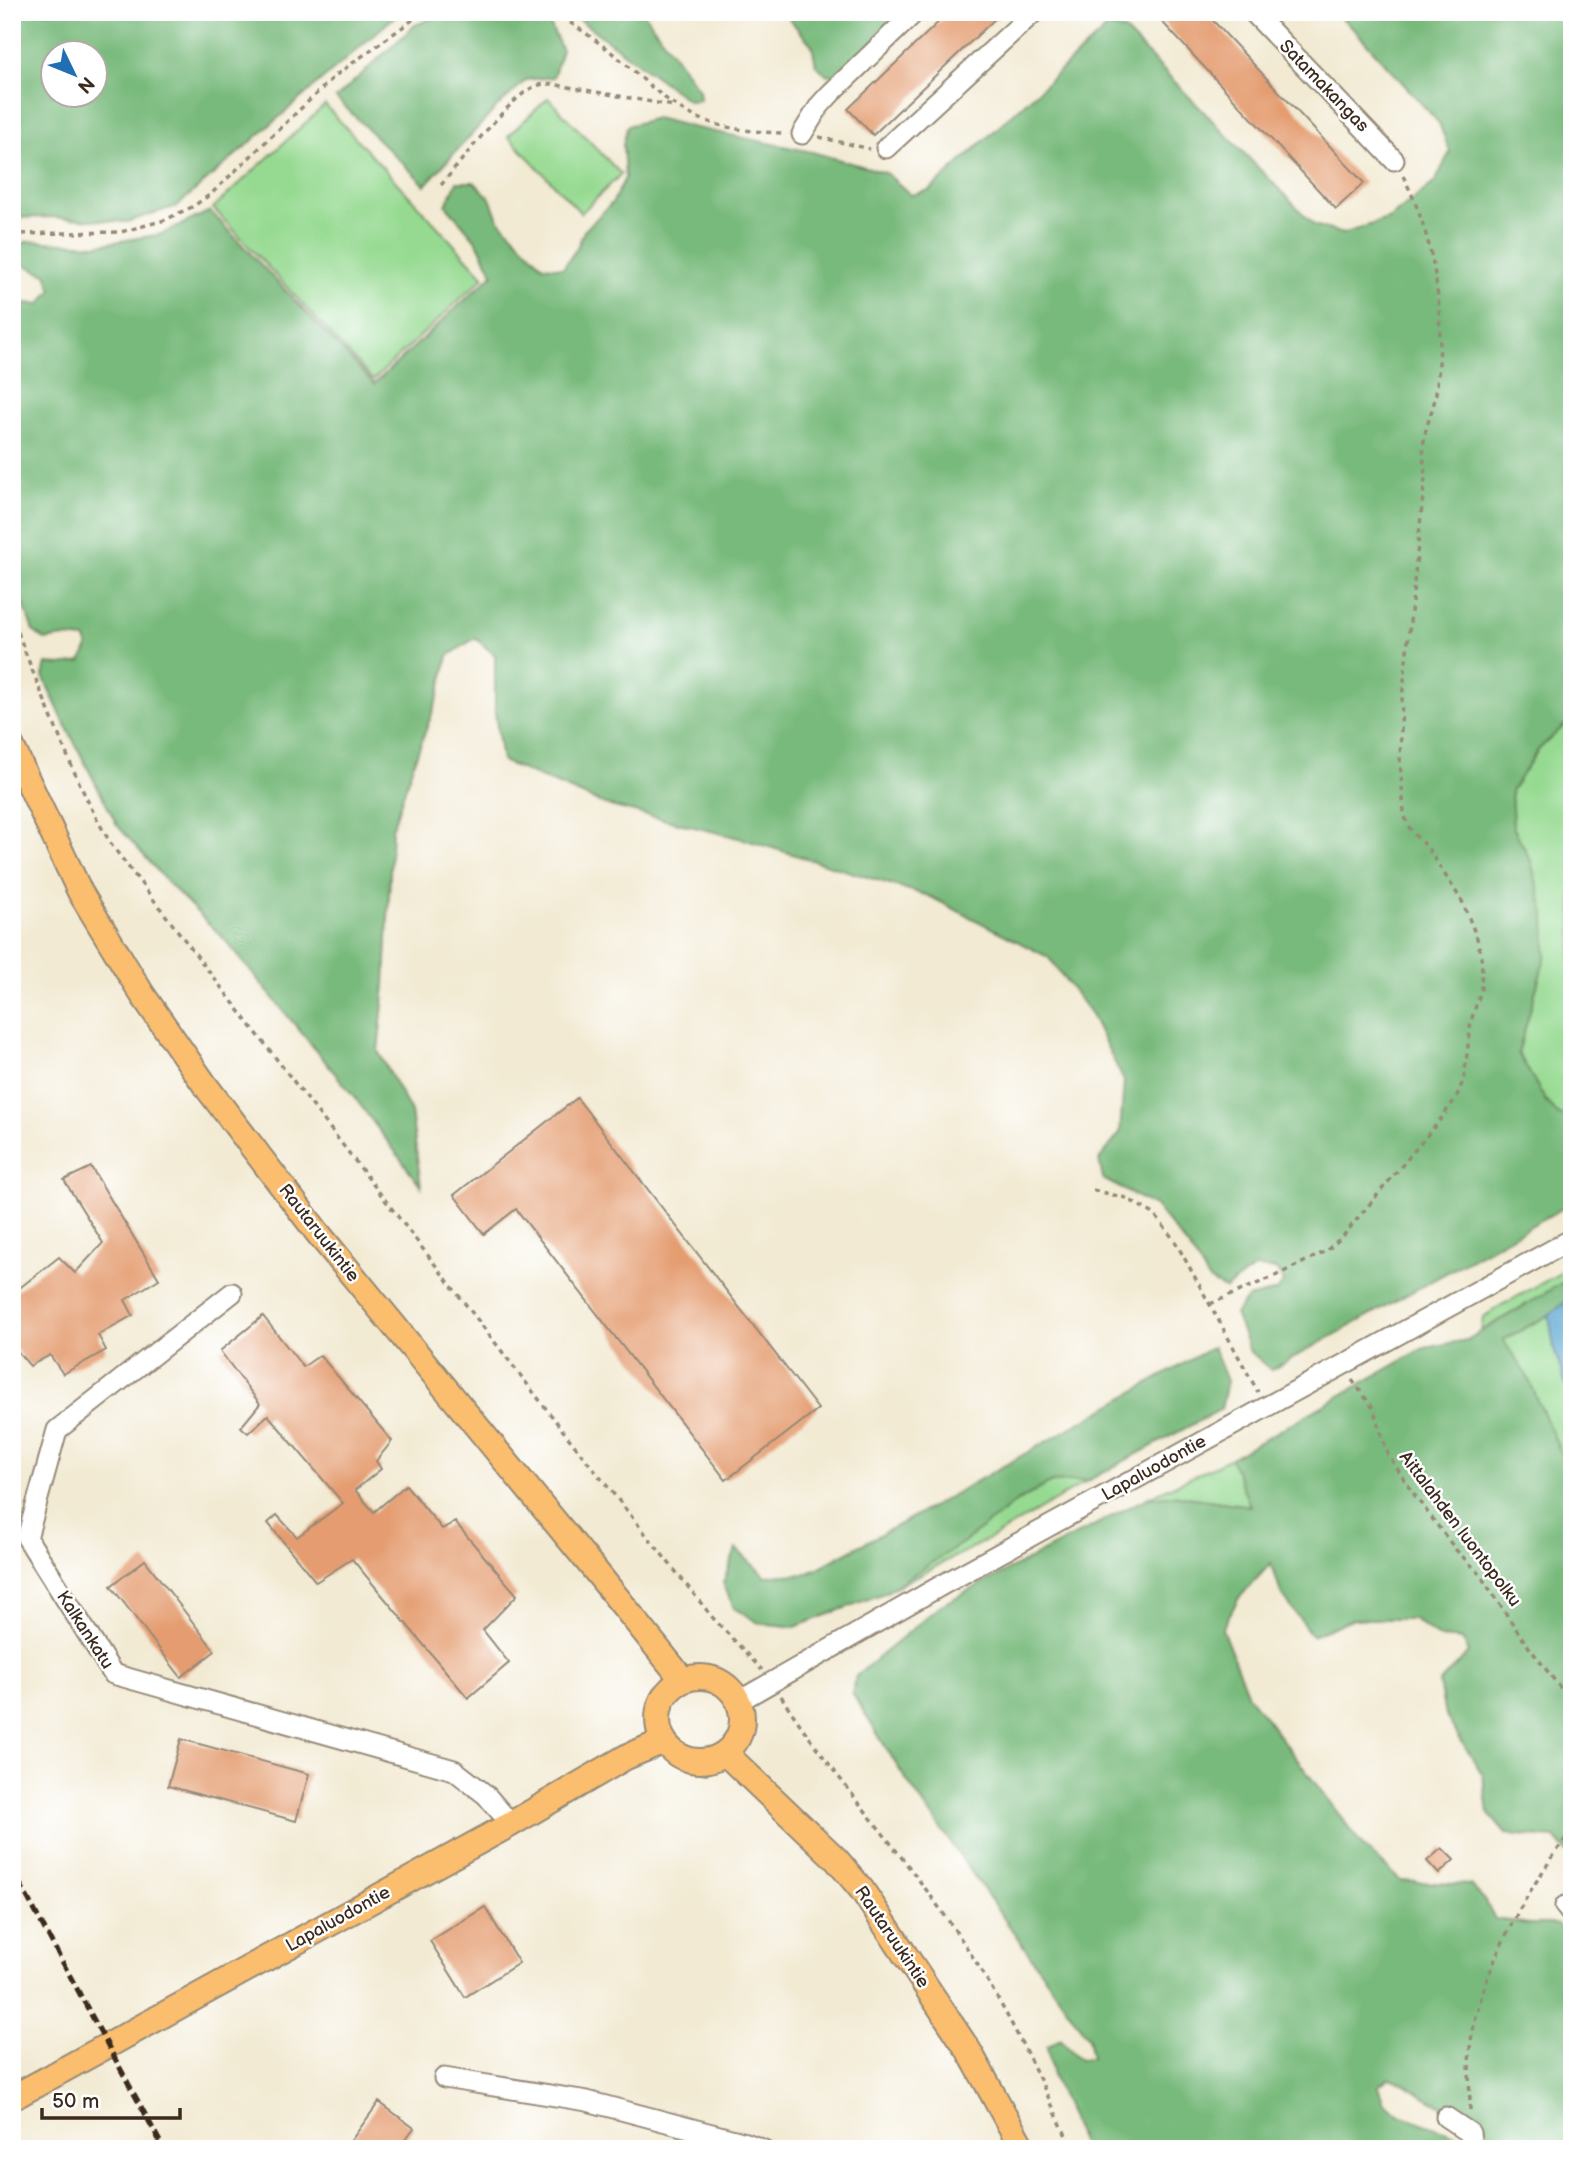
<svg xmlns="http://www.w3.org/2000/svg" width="1584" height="2161" font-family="'Balsamiq Sans',sans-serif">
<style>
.green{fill:#96da92;stroke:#688258;stroke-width:2}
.forest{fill:#78ba7c;stroke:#5a724d;stroke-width:2;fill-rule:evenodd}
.water{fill:#56a4d0;stroke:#486777;stroke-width:2}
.building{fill:#e49c70}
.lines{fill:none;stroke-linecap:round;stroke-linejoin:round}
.minor-casing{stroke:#968a78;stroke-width:23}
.major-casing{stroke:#968a78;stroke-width:28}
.path{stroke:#968a78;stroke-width:3.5;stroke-dasharray:5 5;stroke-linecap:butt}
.minor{stroke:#fff;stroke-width:19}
.major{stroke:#fabe6e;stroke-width:24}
.rail{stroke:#3b2a1e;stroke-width:5;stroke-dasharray:10 5;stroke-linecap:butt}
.labels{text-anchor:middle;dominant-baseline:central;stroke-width:5;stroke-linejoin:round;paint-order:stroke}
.street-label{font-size:18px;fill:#3b2a1e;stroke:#fff}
</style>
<rect width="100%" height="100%" fill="#fff"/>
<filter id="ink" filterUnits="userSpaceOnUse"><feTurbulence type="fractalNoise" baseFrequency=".0143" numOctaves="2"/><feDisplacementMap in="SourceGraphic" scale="14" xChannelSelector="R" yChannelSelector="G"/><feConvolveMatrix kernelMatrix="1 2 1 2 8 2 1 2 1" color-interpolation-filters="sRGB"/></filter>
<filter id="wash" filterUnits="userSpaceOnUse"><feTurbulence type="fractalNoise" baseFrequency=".00686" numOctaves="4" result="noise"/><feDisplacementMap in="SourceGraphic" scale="28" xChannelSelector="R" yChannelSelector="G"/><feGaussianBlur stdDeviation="1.57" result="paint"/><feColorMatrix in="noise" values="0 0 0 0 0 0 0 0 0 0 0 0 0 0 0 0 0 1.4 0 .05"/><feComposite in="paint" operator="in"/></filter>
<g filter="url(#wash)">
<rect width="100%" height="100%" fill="#f2ead3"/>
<path class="green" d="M548 98 621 174 581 213 508 136Z
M325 105 484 277 373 380 213 208Z
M1572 718V1117L1559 1115 1547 1103 1518 1053 1546 954 1531 861 1513 827 1511 791 1538 750Z
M1572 1259V1277L1481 1331 1483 1318 1498 1307 1557 1275Z
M1549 1315 1554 1349 1572 1403V1471L1565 1462 1503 1340Z
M1231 1458 1250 1506 1172 1495 1145 1499Z
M1089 1480 999 1534 884 1593 964 1542 1017 1501 1052 1482Z"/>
<path class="forest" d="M20 12H400L177 206 127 222 49 217 12 218V36ZM52 52H94V94H52Z
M447 12H515L549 22 562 50 553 77 526 80 495 109 425 185 336 98 415 25Z
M569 12H643L699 90 700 100 689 101Z
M783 12H904L841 74 827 75 816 65 812 45Z
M1334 12H1572V718L1538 750 1511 791 1513 827 1531 861 1545 914 1546 954 1518 1053 1547 1103 1559 1115 1572 1117V1203L1271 1370 1250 1352 1235 1314 1248 1298 1277 1291 1284 1282 1276 1269 1254 1268 1225 1289 1210 1281 1189 1248 1155 1206 1103 1179 1099 1160 1120 1133 1124 1081 1091 1014 1048 957 929 896 743 839 606 805 502 761 495 712V655L475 638 448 656 438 697 413 765 392 829 385 985 378 1051 411 1112 421 1186 352 1094 226 941 169 884 117 825 63 720 43 676 46 664 61 665 81 662 88 647 86 639 64 637 45 640 33 631 12 570V297L22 303 40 304 52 290 46 274 22 264 18 246 28 241 97 245 162 234 210 211 374 384 493 274 477 242 446 205 457 182H474L490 198 498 219 543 266 563 268 577 248 584 231 613 202 625 178 623 144 627 126 656 118 691 127 812 152 886 173 911 195 930 190 1109 26 1125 31 1314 225 1343 234 1390 218 1435 182 1450 152 1439 123 1353 28Z
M1572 1277V1297L1549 1315 1503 1340 1527 1376 1565 1462 1572 1471V1858L1555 1838 1506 1834 1488 1813 1483 1775 1445 1715 1439 1683 1469 1652 1462 1640 1440 1638 1413 1619H1352L1312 1636 1281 1593 1271 1563 1238 1599 1222 1629 1248 1695 1363 1846 1401 1881 1470 1885 1485 1900 1495 1919 1529 1924H1556L1572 1940V2149H1485L1483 2116 1443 2107 1401 2082 1389 2078 1378 2086 1384 2103 1400 2115 1458 2136 1460 2149H1084L1053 2076 1047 2047 1060 2039 1080 2060 1092 2058 1088 2038 903 1775 852 1693 856 1676 941 1605 1145 1499 1172 1495 1250 1506 1231 1458 1424 1348 1467 1340Z
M1213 1347 1227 1381 1221 1409 1089 1480 1052 1482 1017 1501 964 1542 884 1593 795 1627 759 1623 734 1608 723 1583 736 1549 765 1576 807 1574 926 1510Z"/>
<path class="water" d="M1572 1297V1403L1554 1349 1549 1315Z"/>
<g id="blocks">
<path class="building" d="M949 12H1002L873 135 848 109Z
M1153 12H1205L1364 183 1336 209Z
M577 1098 818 1409 726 1480 516 1209 484 1234 454 1195Z
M91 1167 159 1279 125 1300 133 1315 98 1335 106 1350 63 1374 50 1355 30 1366 12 1345V1294L59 1257 75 1273 103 1243 64 1180Z
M263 1316 303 1367 320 1355 392 1441 376 1461 381 1469 355 1490 374 1512 406 1485 442 1529 455 1522 517 1595 483 1630 509 1663 468 1698 352 1559 316 1582 268 1523 277 1515 297 1537 343 1503 268 1415 248 1433 241 1427 260 1404 220 1351Z
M145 1560 215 1651 181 1677 111 1586Z
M181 1739 309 1774 296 1821 168 1786Z
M1442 1848 1454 1860 1439 1874 1427 1861Z
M485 1907 519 1963 465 1997 430 1941Z
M379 2102 414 2128 398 2149H345Z"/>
</g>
</g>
<g filter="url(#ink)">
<use href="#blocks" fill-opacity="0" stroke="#968a78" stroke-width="2"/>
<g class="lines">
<g class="minor-casing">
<path id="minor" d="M1253 12 1394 160
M802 134 820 105 831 93 915 12
M886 148 1034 12
M232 1293 57 1430 27 1538 113 1674 454 1770 486 1795 511 1824
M739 1701 942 1585 1572 1239
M1565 1906 1572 1915
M444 2078 587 2101 746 2143 762 2149
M1446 2117 1470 2133 1472 2149"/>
</g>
<g class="major-casing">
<path id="major" d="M12 747 80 892 142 994 205 1085 317 1232 594 1569 683 1680
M658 1719a42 42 0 1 1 84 0a42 42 0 1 1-84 0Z
M725 1753 836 1859 862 1890 969 2051 1023 2149
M12 2098 511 1824 626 1757 664 1741"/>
</g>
<path class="path" d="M553 12C575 25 596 40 616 56 642 77 663 101 694 116 722 129 753 132 784 133
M819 137 870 149
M441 185C461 162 511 95 536 86 541 84 546 84 552 84L674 106
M12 234 121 232 165 220 192 207 211 194 336 75 418 16 426 12
M12 613C22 648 37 681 50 714 69 760 87 805 113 847L571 1441 713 1618 762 1670
M1093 1190 1126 1198 1154 1214 1175 1241 1258 1392
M1210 1304 1275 1276 1325 1252 1343 1236 1440 1120 1456 1098 1464 1079 1471 1021 1481 990 1482 962 1477 938 1462 901 1427 847 1414 834 1407 824 1404 812 1400 761 1402 699 1425 477C1424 462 1422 448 1425 434 1428 420 1434 407 1436 393 1446 319 1437 241 1402 174
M1352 1380 1373 1408 1388 1455 1416 1497 1456 1550 1478 1572 1525 1642 1572 1703
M781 1696C832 1775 896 1845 950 1923 999 1992 1037 2071 1072 2149
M1470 2110C1470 2085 1467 2059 1472 2035 1487 1957 1526 1892 1572 1830"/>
<use href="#minor" class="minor"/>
<use href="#major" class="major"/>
<path class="rail" d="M12 1869 164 2149"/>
</g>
</g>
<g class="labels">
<g class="street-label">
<text transform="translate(1324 86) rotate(46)">Satamakangas</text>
<text transform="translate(319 1233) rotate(52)">Rautaruukintie</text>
<text transform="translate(1154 1468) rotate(-29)">Lapaluodontie</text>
<text transform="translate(1460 1529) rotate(53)">Aittalahden luontopolku</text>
<text transform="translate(85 1630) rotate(57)">Kalkankatu</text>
<text transform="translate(338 1919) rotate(-29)">Lapaluodontie</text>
<text transform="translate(892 1937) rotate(56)">Rautaruukintie</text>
</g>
</g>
<rect width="1584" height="2161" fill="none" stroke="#fff" stroke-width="42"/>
<g transform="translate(74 74) rotate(133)"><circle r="33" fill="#ffffff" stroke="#b1aaa5" stroke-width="2"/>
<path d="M0-5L12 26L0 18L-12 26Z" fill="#1f6fb2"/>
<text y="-10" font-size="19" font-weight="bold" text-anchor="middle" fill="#3b2a1e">N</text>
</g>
<path d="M42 2108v10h138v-10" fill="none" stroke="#3b2a1e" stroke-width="3.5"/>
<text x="52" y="2108" font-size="21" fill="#3b2a1e" stroke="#ffffff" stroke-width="5" paint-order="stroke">50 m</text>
</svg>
